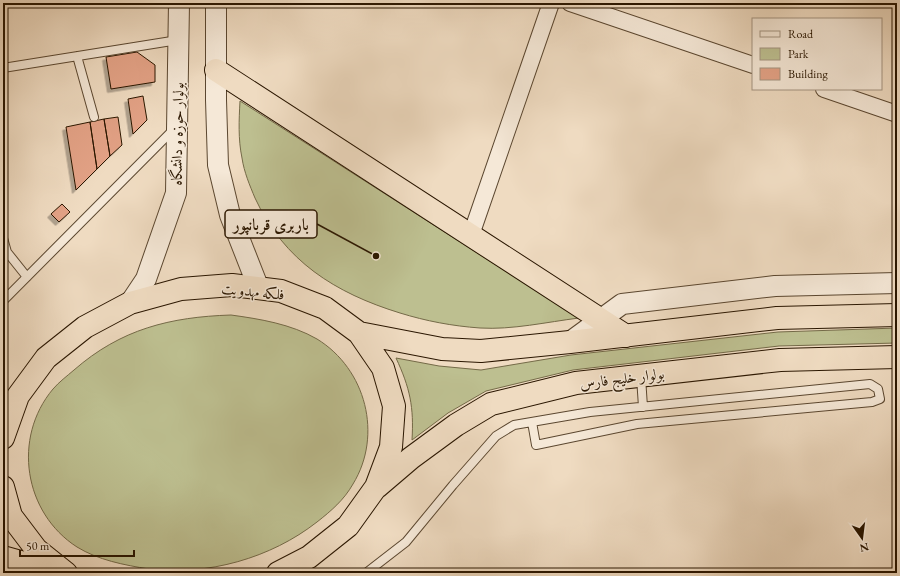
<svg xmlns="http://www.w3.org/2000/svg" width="900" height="576" font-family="'EB Garamond',Amiri,serif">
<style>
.green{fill:#bdbf90;stroke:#746a48}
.building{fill:#e3a286;stroke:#2a1600;filter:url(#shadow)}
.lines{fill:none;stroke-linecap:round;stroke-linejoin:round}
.service-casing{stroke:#5b4730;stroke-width:10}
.minor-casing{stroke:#5b4730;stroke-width:18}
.tertiary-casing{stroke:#5b4730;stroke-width:22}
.trunk-casing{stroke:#2a1600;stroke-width:24}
.service{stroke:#f5e8d7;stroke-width:8}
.minor{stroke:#f5e8d7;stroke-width:16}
.tertiary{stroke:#f5e8d7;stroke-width:20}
.trunk{stroke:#efdbc1;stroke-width:22}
.labels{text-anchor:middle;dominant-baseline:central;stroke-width:3;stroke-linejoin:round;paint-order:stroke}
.street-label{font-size:15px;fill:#2a1600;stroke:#f5e8d7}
.leader{fill:none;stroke:#2a1600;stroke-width:1.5}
.callout-dot{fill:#2a1600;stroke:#f5e8d7;stroke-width:1.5}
.callout{fill:#f5e8d7;stroke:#2a1600;stroke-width:1.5}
.callout-label{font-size:16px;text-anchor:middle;font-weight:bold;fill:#2a1600}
</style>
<defs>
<filter id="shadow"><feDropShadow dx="-3.5" dy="3.5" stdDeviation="0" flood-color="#0004"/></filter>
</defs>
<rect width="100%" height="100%" fill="#efdbc1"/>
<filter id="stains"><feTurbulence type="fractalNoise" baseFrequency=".005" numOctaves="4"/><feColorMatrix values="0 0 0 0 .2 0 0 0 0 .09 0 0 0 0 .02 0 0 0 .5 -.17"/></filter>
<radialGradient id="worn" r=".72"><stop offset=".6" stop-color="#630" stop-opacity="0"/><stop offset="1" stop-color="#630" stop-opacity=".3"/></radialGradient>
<path class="green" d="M240 101 579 318C547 322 512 330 480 328 452 326 426 321 400 313 335 293 284 261 255 198 250 186 244 172 242 158 238 139 239 120 240 101Z
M231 315C260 319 291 324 317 339 366 369 383 435 353 484 344 500 331 511 317 522 271 558 208 576 149 569 124 565 98 560 77 547 24 513 12 438 53 389 59 382 67 376 74 370 121 329 170 317 231 315Z
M897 328V343L779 346 573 370 486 391 448 413 412 440C414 407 410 388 396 358L439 366 481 370 571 355 778 332Z"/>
<path class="building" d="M137 52 155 65V82L111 89 106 57Z
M143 96 147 120 133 134 128 99Z
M118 117 122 145 110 156 104 119Z
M104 119 110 156 97 169 90 122Z
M90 122 97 169 76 190 66 127Z
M62 204 70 212 59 222 51 214Z"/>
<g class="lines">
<g class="service-casing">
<path id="service" d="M77 56 94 117
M3 68 178 40
M3 238 7 252 27 277
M3 301 174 129
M641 377 643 407
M366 573 406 542 453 485 496 436 514 425 590 412 870 384 878 389 880 399 872 402 637 424 536 445 532 422"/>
</g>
<g class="minor-casing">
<path id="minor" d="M570 3 753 65
M824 89 897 114
M471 235 551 3"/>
</g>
<g class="tertiary-casing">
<path id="tertiary" d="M216 3V100L218 165 230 215 259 289
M130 303 146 279 176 193 179 3
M570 342 622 304 775 286 897 283"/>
</g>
<g class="trunk-casing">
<path id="trunk" d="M216 70 626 336
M359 333 442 349 481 351 570 342 777 318 897 315
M3 438 18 396 46 358 85 327 130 303 181 289 232 285 281 291 325 308 359 333 383 368 394 406 391 447 376 487 348 526 309 557 278 573
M3 487 11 516 36 549 66 573
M377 487 411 458 456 425 491 404 576 383 780 360 897 357
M3 557 60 573"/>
</g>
<use href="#service" class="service"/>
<use href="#minor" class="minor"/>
<use href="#tertiary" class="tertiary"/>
<use href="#trunk" class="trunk"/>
</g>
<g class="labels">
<g class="street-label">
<text transform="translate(177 134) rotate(-89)">بولوار حوزه و دانشگاه</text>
<text transform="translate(253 291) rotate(6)">فلکه مهدویت</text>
<text transform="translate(622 378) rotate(-7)">بولوار خلیج فارس</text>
</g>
</g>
<path class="leader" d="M376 256L317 224"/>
<circle class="callout-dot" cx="376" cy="256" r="4"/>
<rect class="callout" x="225" y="210" width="92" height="28" rx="4"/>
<g class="callout-label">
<text x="271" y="230">باربری قربانپور</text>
</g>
<rect width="900" height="576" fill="none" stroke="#efdbc1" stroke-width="16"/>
<rect x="4" y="4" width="892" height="568" fill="none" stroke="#2a1600" stroke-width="2"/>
<rect x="8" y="8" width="884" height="560" fill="none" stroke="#2a1600"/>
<rect x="752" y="18" width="130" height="72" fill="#f5e8d7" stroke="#a49481"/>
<rect x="760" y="31" width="20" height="6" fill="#f5e8d7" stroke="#a49481"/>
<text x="788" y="38" font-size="12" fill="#2a1600">Road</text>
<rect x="760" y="48" width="20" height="12" fill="#bdbf90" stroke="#a49481"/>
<text x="788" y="58" font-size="12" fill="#2a1600">Park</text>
<rect x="760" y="68" width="20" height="12" fill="#e3a286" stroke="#a49481"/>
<text x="788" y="78" font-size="12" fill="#2a1600">Building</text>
<g transform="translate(862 538) rotate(166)" stroke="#f5e8d7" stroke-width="3" paint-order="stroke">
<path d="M0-3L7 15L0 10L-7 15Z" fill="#2a1600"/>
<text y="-6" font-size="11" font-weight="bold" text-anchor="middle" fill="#2a1600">N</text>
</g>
<path d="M20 550v6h114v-6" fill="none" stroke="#2a1600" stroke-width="2"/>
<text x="26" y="550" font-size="12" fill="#2a1600" stroke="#f5e8d7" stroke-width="3" paint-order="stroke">50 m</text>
<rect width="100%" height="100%" filter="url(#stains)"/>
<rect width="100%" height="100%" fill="url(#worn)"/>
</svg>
